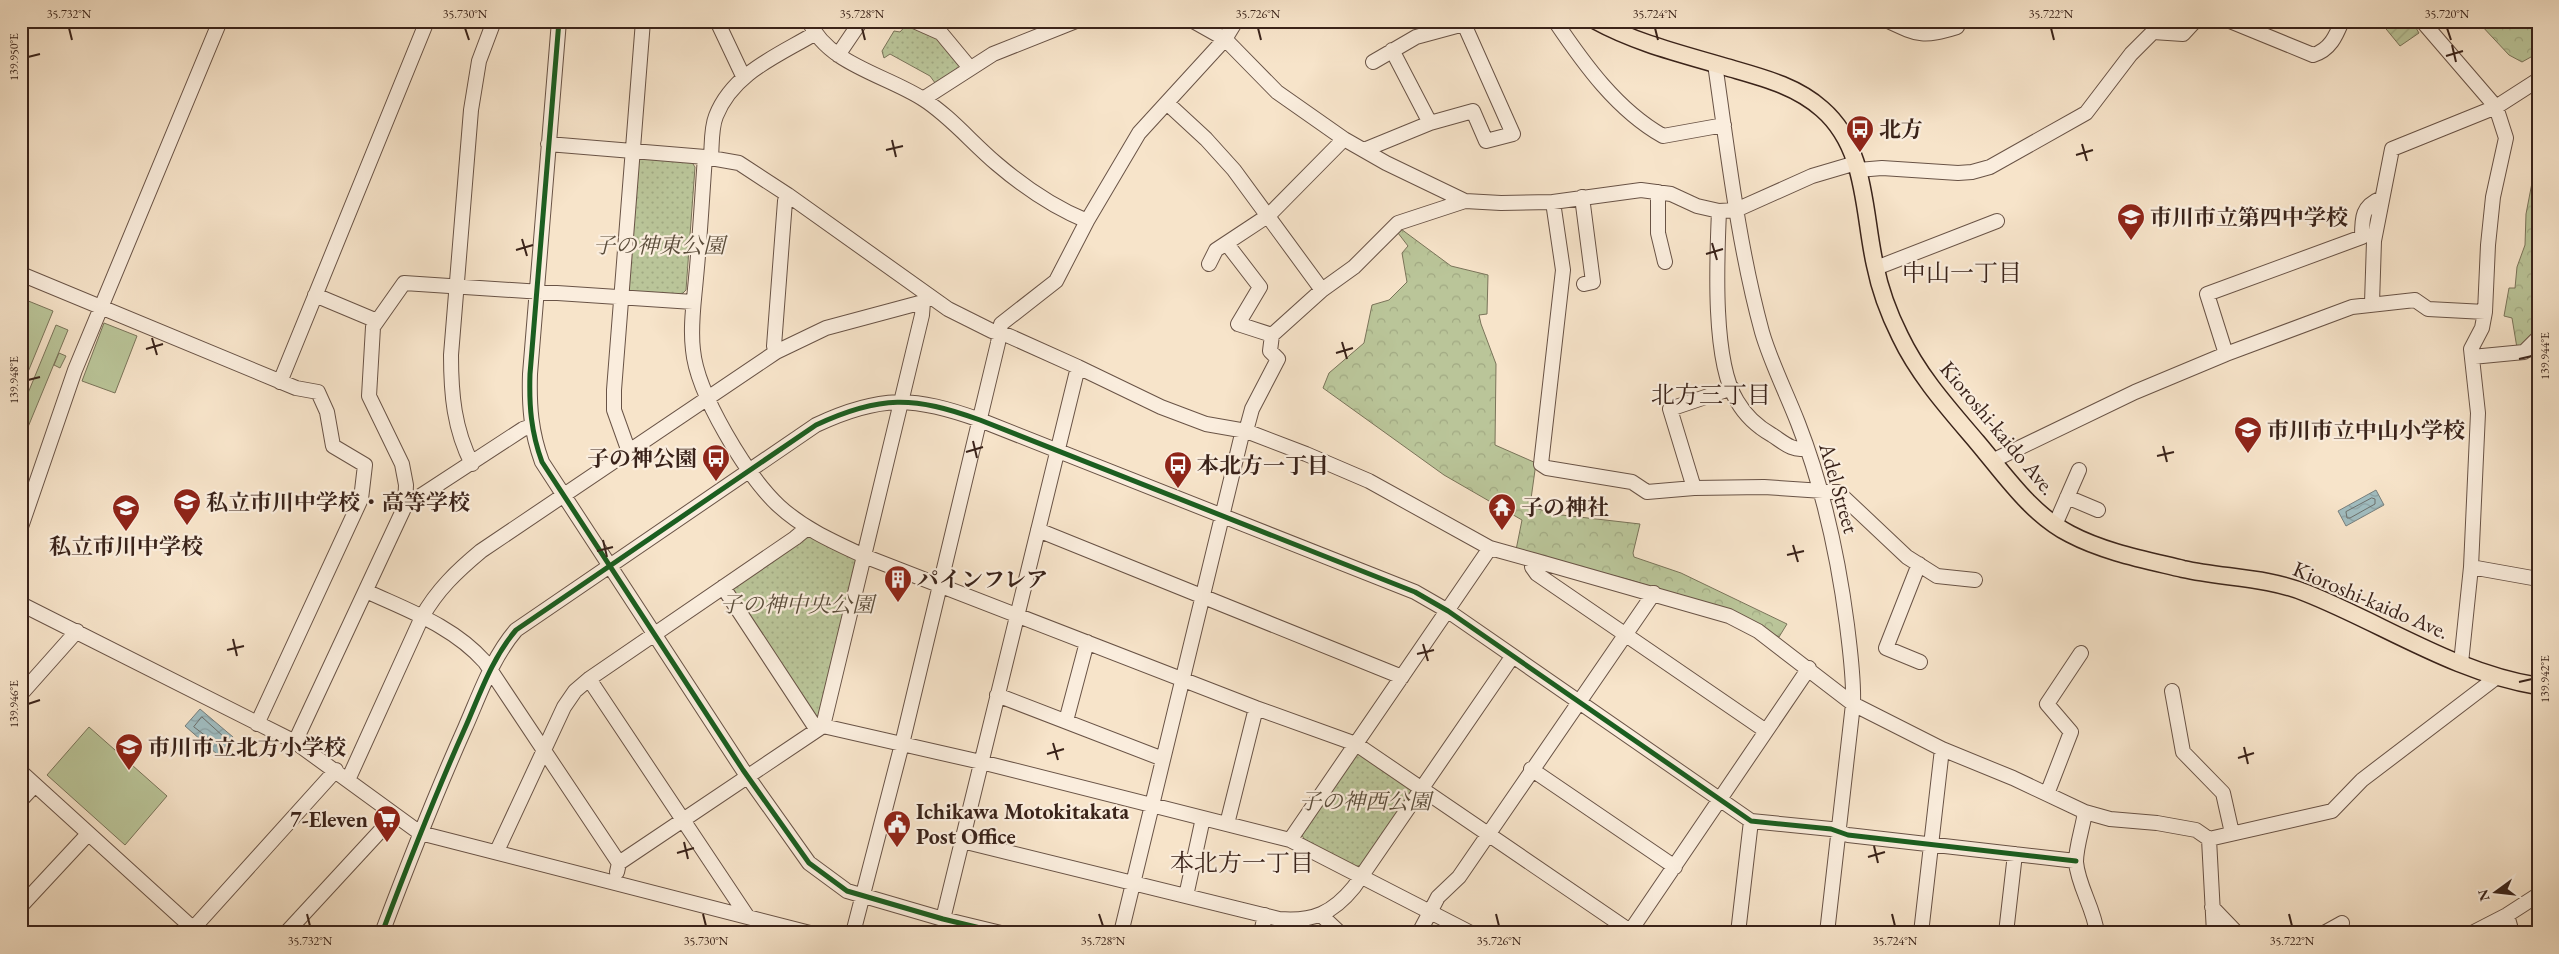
<svg xmlns="http://www.w3.org/2000/svg" width="2559" height="954" font-family="'EB Garamond','Noto Serif JP',serif">
<style>
.forest{fill:url(#forest-crowns);stroke:#7a745a}
.park{fill:url(#park-dots);stroke:#7a745a}
.garden{fill:url(#garden-furrows);stroke:#7a745a}
.pitch{fill:#bac599;stroke:#7a745a}
.water{fill:url(#water-waves);stroke:#777f7d}
.lines{fill:none;stroke-linecap:round;stroke-linejoin:round}
.shore{stroke:#6d706c;stroke-width:1}
.minor-casing{stroke:#695346;stroke-width:16}
.major-casing{stroke:#3a231a;stroke-width:19}
.minor{stroke:#faeddd;stroke-width:14}
.major{stroke:#f7e4ca;stroke-width:16}
.cycleway-casing{stroke:#faeddd;stroke-width:8}
.cycleway{stroke:#1b5e20;stroke-width:5}
.ticks{fill:none;stroke:#3a231a;stroke-width:2}
.labels{text-anchor:middle;dominant-baseline:central;stroke-width:4.5;stroke-linejoin:round;paint-order:stroke}
.poi-label{font-size:22px;font-weight:bold;fill:#3a231a;stroke:#faeddd;text-anchor:start}
.park-label{font-size:22px;font-style:italic;fill:#5a4c3a;stroke:#faeddd}
.street-label{font-size:22px;fill:#3a231a;stroke:#faeddd}
.neighbourhood-label{font-size:24px;fill:#3a231a;stroke:#faeddd}
.neatline{fill:none;stroke:#3a231a;stroke-width:2}
.ticks-label{font-size:12px;text-anchor:middle;fill:#3a231a}
</style>
<defs>
<pattern id="forest-crowns" width="20" height="18" patternUnits="userSpaceOnUse" patternTransform="scale(1.25)"><rect width="20" height="18" fill="#bac599"/><path d="M2 6a3 3 0 1 1 6 0M12 15a3 3 0 1 1 6 0" fill="none" stroke="#a1a983"/></pattern>
<pattern id="park-dots" width="8" height="8" patternUnits="userSpaceOnUse" patternTransform="scale(1.25)"><rect width="8" height="8" fill="#bac599"/><path d="M2 2h.1M6 6h.1" fill="none" stroke="#a1a983" stroke-width="1.8" stroke-linecap="round"/></pattern>
<pattern id="garden-furrows" width="10" height="10" patternUnits="userSpaceOnUse" patternTransform="scale(1.25)"><rect width="10" height="10" fill="#bac599"/><path d="M-1 1l2-2M0 10L10 0M9 11l2-2" fill="none" stroke="#a1a983"/></pattern>
<pattern id="water-waves" width="16" height="10" patternUnits="userSpaceOnUse" patternTransform="scale(1.25)"><rect width="16" height="10" fill="#a0bcbf"/><path d="M0 5q4-4 8 0t8 0" fill="none" stroke="#8ba1a4"/></pattern>
</defs>
<rect width="100%" height="100%" fill="#f7e4ca"/>
<filter id="stains"><feTurbulence type="fractalNoise" baseFrequency=".004" numOctaves="4"/><feColorMatrix values="0 0 0 0 .2 0 0 0 0 .09 0 0 0 0 .02 0 0 0 .5 -.17"/></filter>
<radialGradient id="worn" r=".72"><stop offset=".6" stop-color="#630" stop-opacity="0"/><stop offset="1" stop-color="#630" stop-opacity=".3"/></radialGradient>
<path class="forest" d="M2481 21H2538V53L2522 62 2509 55 2480 24Z
M2535 167 2538 168V334L2517 348 2512 318 2504 316 2509 288H2515L2517 267 2525 245 2526 214Z
M1401 229 1451 266 1488 275 1487 314 1479 315 1481 324 1496 364 1495 445 1536 463 1530 506 1553 514 1640 524 1633 553 1634 557 1681 573 1787 624 1779 637 1706 603 1630 580 1516 550 1522 520 1444 475 1323 388 1329 373 1364 343 1372 305 1389 300 1407 282 1402 253 1408 246 1398 233Z"/>
<path class="park" d="M909 22 940 35 967 67 938 87 930 76 890 54 884 58 882 51 894 31 900 32Z
M642 156 691 161 695 167 686 290 682 294 631 292 626 286 637 160Z
M806 535 858 558 818 721 733 594 734 587Z
M1356 748 1414 788 1362 865 1354 867 1304 839 1301 833Z"/>
<path class="garden" d="M2385 21H2412L2419 33 2400 46 2382 24Z"/>
<path class="pitch" d="M21 298 53 311 21 389Z
M104 323 137 336 115 393 82 381Z
M56 325 68 330 21 444V410Z
M59 353 66 356 60 368 54 365Z
M89 727 167 796 125 845 47 775Z"/>
<path class="water" d="M2376 490 2384 505 2346 526 2338 511Z
M200 709 233 737 218 755 185 726Z"/>
<g class="lines">
<path class="shore" d="M2372 498 2375 499V504L2350 518H2347L2346 512Z
M202 717 224 737 219 746 194 727Z"/>
<g class="minor-casing">
<path id="minor" d="M559 21 530 374C529 406 531 432 542 462L743 770 809 863 847 891 943 919 1001 933
M717 21 743 76
M809 21C827 64 886 75 923 99 950 116 972 143 997 164 1024 187 1055 208 1087 221
M914 21 941 33 970 68
M1193 21 1225 39 1277 92 1344 139 1386 163 1465 201 1501 203 1553 202 1641 190 1671 194 1697 206 1719 211 1736 210 1812 176 1856 163
M1555 21C1584 64 1617 110 1663 136L1724 125
M1888 21C1920 36 1923 37 1957 27
M2230 21 2313 55C2330 50 2336 36 2342 21
M2422 21 2496 107 2506 138 2493 197 2488 245 2485 312 2482 328 2471 349 2478 413 2471 567 2461 663
M1392 50 1430 123
M838 55 861 21
M1715 64C1728 153 1738 244 1762 332 1771 363 1786 392 1798 423 1823 487 1838 556 1847 625 1850 651 1854 677 1853 704L1827 933
M923 99 993 54 1076 21
M1167 103 1206 139 1234 170 1322 290
M548 144 705 157 739 163 788 195 948 309 992 331 1009 336 1078 367 1161 407 1206 424 1246 431 1306 454 1369 481 1490 548 1533 560 1532 567 1537 574 1766 731
M1364 150 1430 123 1473 111 1486 141 1513 134 1464 24 1416 37 1373 62
M705 157C702 197 700 238 696 278 694 302 690 326 693 350 697 394 747 476 779 506 804 529 834 542 864 556L1256 708 1356 744 1630 931
M711 158C712 145 711 128 716 116 733 73 777 56 814 34
M1858 170 1882 168 1958 173 1972 172 1990 167 2086 113 2131 54 2153 32 2183 34 2195 21
M1658 192V233L1665 262
M1582 197 1593 282 1584 284
M1553 202 1563 270 1541 464 1547 468 1632 482 1647 492 1694 488 1764 487 1838 492 1907 557 1937 576 1975 580
M1719 211C1717 258 1712 361 1737 401 1745 415 1758 427 1772 435 1783 442 1793 452 1806 448
M1227 244 1260 287 1238 324 1272 335
M1209 264 1216 250 1269 215 1344 139
M1876 268 1997 221
M21 274 296 388 318 392 327 412 333 446 365 465 361 499 257 724
M315 295 377 321
M2372 303 2374 241 2392 149 2496 107 2538 80
M776 352 774 346 785 201 788 195
M2226 354 2207 294 2362 237C2362 217 2362 206 2382 198
M2472 357 2524 352 2538 338
M280 382 427 21
M1246 431 1252 409 1278 359 1270 351 1272 335 1322 290 1354 267 1398 223 1465 201
M629 452 614 410V390L643 21
M1992 461 2135 392 2226 354 2352 307 2415 300 2428 309 2485 312
M472 464C454 429 451 394 451 355L471 110 479 61 494 21
M1694 488 1670 409 1732 388
M2067 497 2098 510
M405 506 406 485 402 464 369 396 373 327 404 283 693 302
M2055 525 2079 470
M21 527 75 370 220 21
M1038 530 1402 677
M1533 560 1729 616 1758 631 1853 704 1942 749 2013 778 2085 812 2110 819 2157 823 2196 830 2209 839 2332 811 2362 780 2497 677
M1919 564 1886 648 1920 662
M2471 567 2538 579
M723 587 817 730
M366 591C409 611 453 626 485 662L619 863 617 872
M21 604 295 742 420 833 810 933
M589 679 747 916
M2172 691 2183 752 2223 793 2232 833
M21 694 77 631
M997 695 1163 759
M1066 721 1087 642
M823 726 981 762 1290 840 1471 933
M295 742 405 506 523 429 532 426
M1531 769 1675 867
M21 772 198 933
M348 780 422 617C437 590 457 571 481 551L776 352 826 328 923 302 930 297
M2047 794 2071 732 2047 704 2081 653
M21 800 35 785
M2085 812C2083 827 2076 846 2076 862 2078 886 2094 908 2097 933
M1227 824 1256 708
M2209 839 2214 933
M1290 840 1490 548
M962 841 1279 919C1313 922 1333 913 1354 887L1512 657
M497 851 564 707 575 691 589 679 795 538 807 528
M619 863 823 726 922 315 923 302
M1186 896 1203 818
M21 906 88 834
M2212 907 2237 933
M1321 915 1340 933
M2507 915 2512 933
M943 919 1078 367
M189 933 336 770
M286 933 395 815
M382 933C408 864 435 795 465 728 480 694 492 658 516 630L816 425C880 395 914 396 980 420L1415 592 1448 611 1751 821 1831 829 1848 835 2076 861
M853 933 902 744 998 343 1001 324 1056 281 1087 221 1139 133 1225 39 1236 21
M1121 933 1243 430
M1261 933 1265 915
M1419 933 1438 897 1459 877 1654 593
M1629 933 1809 668
M1738 933 1751 821
M1921 933 1942 749
M2006 933 2015 854
M2324 933 2342 923
M2472 933 2507 915 2538 895"/>
</g>
<g class="major-casing">
<path id="major" d="M1596 21C1636 43 1682 54 1726 67 1760 77 1795 85 1822 109 1867 148 1863 212 1875 265 1880 290 1889 314 1900 336 1919 376 1949 409 1977 442 2005 475 2031 514 2070 534 2104 552 2146 560 2183 569 2224 578 2267 577 2306 593 2382 623 2455 673 2538 686"/>
</g>
<use href="#minor" class="minor"/>
<use href="#major" class="major"/>
<g class="cycleway-casing">
<path id="cycleway" d="M559 21 530 374C529 406 531 432 542 462L743 770 809 863 847 891 943 919 1001 933
M382 933C408 864 435 795 465 728 480 694 492 658 516 630L816 425C880 395 914 396 980 420L1415 592 1448 611 1751 821 1831 829 1848 835 2076 861"/>
</g>
<use href="#cycleway" class="cycleway"/>
</g>
<path class="ticks" d="M69 28 72 40M465 28 469 40M862 28 865 40M1258 28 1261 40M1655 28 1658 40M2051 28 2054 40M2447 28 2451 40M2452 45 2456 62M2446 56 2463 51M28 57 40 54M892 140 896 157M2082 144 2087 161M886 150 903 146M2076 155 2093 150M522 239 527 256M1712 243 1717 260M516 250 533 245M1706 254 1723 249M152 338 157 355M1342 342 1347 359M146 349 163 344M1336 353 1353 348M2519 359 2532 356M28 380 40 377M973 441 977 458M2163 446 2167 462M966 452 983 447M2157 456 2174 452M603 540 607 557M1793 545 1798 562M597 551 613 547M1787 555 1804 551M233 639 237 656M1423 644 1428 661M227 650 244 646M1417 654 1434 650M2519 682 2532 679M28 704 40 700M1053 743 1058 760M2244 747 2248 764M1047 754 1064 749M2238 758 2254 753M684 842 688 859M1874 846 1878 863M677 853 694 848M1868 857 1885 852M307 914 310 926M703 914 706 926M1099 914 1103 926M1496 914 1499 926M1892 914 1895 926M2289 914 2292 926"/>
<defs>
<g id="bus-pin" transform="scale(1.4375)"><path d="M0 17L-7.5 6A9.5 9.5 0 1 1 7.5 6Z" fill="#8f2418" stroke="#faeddd"/><path d="M-5-6H5V4H4V6H2V4H-2V6H-4V4H-5ZM-3.5-4V0h7V-4ZM-3.5 1.2v1.5H-2V1.2ZM2 1.2v1.5H3.5V1.2Z" fill="#fff"/></g>
<g id="school-pin" transform="scale(1.4375)"><path d="M0 17L-7.5 6A9.5 9.5 0 1 1 7.5 6Z" fill="#8f2418" stroke="#faeddd"/><path d="M0-5L7-2L0 1L-7-2ZM-4 1L0 2.5L4 1V4Q0 6-4 4Z" fill="#fff"/></g>
<g id="temple-pin" transform="scale(1.4375)"><path d="M0 17L-7.5 6A9.5 9.5 0 1 1 7.5 6Z" fill="#8f2418" stroke="#faeddd"/><path d="M0-6L5-2H3V0L6.5 2.5H4V6H1.5V3h-3V6H-4V2.5H-6.5L-3 0V-2H-5Z" fill="#fff"/></g>
<g id="building-pin" transform="scale(1.4375)"><path d="M0 17L-7.5 6A9.5 9.5 0 1 1 7.5 6Z" fill="#8f2418" stroke="#faeddd"/><path d="M-4-6H4V6H1V3H-1V6H-4ZM-2.5-4.3h1.7v1.8h-1.7ZM.8-4.3h1.7v1.8H.8ZM-2.5-1h1.7V.8h-1.7ZM.8-1h1.7V.8H.8Z" fill="#fff"/></g>
<g id="supermarket-pin" transform="scale(1.4375)"><path d="M0 17L-7.5 6A9.5 9.5 0 1 1 7.5 6Z" fill="#8f2418" stroke="#faeddd"/><path d="M-6-5.5h2.5l.6 2H6L4.5 2H-2.5L-4.4-4H-6ZM-1.5 3.2a1.3 1.3 0 1 0 .1 0ZM3 3.2a1.3 1.3 0 1 0 .1 0Z" fill="#fff"/></g>
<g id="civic-pin" transform="scale(1.4375)"><path d="M0 17L-7.5 6A9.5 9.5 0 1 1 7.5 6Z" fill="#8f2418" stroke="#faeddd"/><path d="M-.6-6.5H3V-4.5H.6V-3L4-1V1h2V6H-6V1h2V-1L-.6-3ZM-1.2 2.5V6h2.4V2.5Z" fill="#fff"/></g>
</defs>
<g fill-rule="evenodd">
<use href="#bus-pin" x="1860" y="129"/>
<use href="#school-pin" x="2131" y="217"/>
<use href="#school-pin" x="2248" y="430"/>
<use href="#bus-pin" x="716" y="458"/>
<use href="#bus-pin" x="1178" y="465"/>
<use href="#school-pin" x="187" y="502"/>
<use href="#temple-pin" x="1502" y="507"/>
<use href="#school-pin" x="126" y="508"/>
<use href="#building-pin" x="898" y="579"/>
<use href="#school-pin" x="129" y="747"/>
<use href="#supermarket-pin" x="387" y="819"/>
<use href="#civic-pin" x="897" y="824"/>
</g>
<g class="labels">
<g class="poi-label">
<text x="1879" y="129">北方</text>
<text x="2150" y="217">市川市立第四中学校</text>
<text x="2267" y="430">市川市立中山小学校</text>
<text x="697" y="458" text-anchor="end">子の神公園</text>
<text x="1197" y="465">本北方一丁目</text>
<text x="206" y="502">私立市川中学校・高等学校</text>
<text x="1521" y="507">子の神社</text>
<text x="126" y="546" text-anchor="middle">私立市川中学校</text>
<text x="917" y="579">パインフレア</text>
<text x="148" y="747">市川市立北方小学校</text>
<text x="916" y="811">Ichikawa Motokitakata<tspan x="916" dy="25">Post Office</tspan></text>
<text x="368" y="819" text-anchor="end">7-Eleven</text>
</g>
<g class="park-label">
<text x="659" y="245">子の神東公園</text>
<text x="797" y="604">子の神中央公園</text>
<text x="1365" y="801">子の神西公園</text>
</g>
<g class="street-label">
<text transform="translate(1998 428) rotate(50)">Kioroshi-kaido Ave.</text>
<text transform="translate(1839 488) rotate(74)">Adel Street</text>
<text transform="translate(2371 600) rotate(23)">Kioroshi-kaido Ave.</text>
</g>
<g class="neighbourhood-label">
<text x="1962" y="272">中山一丁目</text>
<text x="1711" y="394">北方三丁目</text>
<text x="1242" y="862">本北方一丁目</text>
</g>
</g>
<rect width="2559" height="954" fill="none" stroke="#f7e4ca" stroke-width="55"/>
<g transform="translate(2496 892) rotate(255)" stroke="#faeddd" stroke-width="4" paint-order="stroke">
<path d="M0-4L9 19L0 12L-9 19Z" fill="#3a231a"/>
<text y="-8" font-size="14" font-weight="bold" text-anchor="middle" fill="#3a231a">N</text>
</g>
<rect x="28" y="28" width="2504" height="898" class="neatline"/>
<g class="ticks-label">
<text x="69" y="18">35.732°N</text>
<text x="465" y="18">35.730°N</text>
<text x="862" y="18">35.728°N</text>
<text x="1258" y="18">35.726°N</text>
<text x="1655" y="18">35.724°N</text>
<text x="2051" y="18">35.722°N</text>
<text x="2447" y="18">35.720°N</text>
<text transform="translate(14 57) rotate(-90)" y="4">139.950°E</text>
<text transform="translate(2545 356) rotate(-90)" y="4">139.944°E</text>
<text transform="translate(14 380) rotate(-90)" y="4">139.948°E</text>
<text transform="translate(2545 679) rotate(-90)" y="4">139.942°E</text>
<text transform="translate(14 704) rotate(-90)" y="4">139.946°E</text>
<text x="310" y="945">35.732°N</text>
<text x="706" y="945">35.730°N</text>
<text x="1103" y="945">35.728°N</text>
<text x="1499" y="945">35.726°N</text>
<text x="1895" y="945">35.724°N</text>
<text x="2292" y="945">35.722°N</text>
</g>
<rect width="100%" height="100%" filter="url(#stains)"/>
<rect width="100%" height="100%" fill="url(#worn)"/>
</svg>
